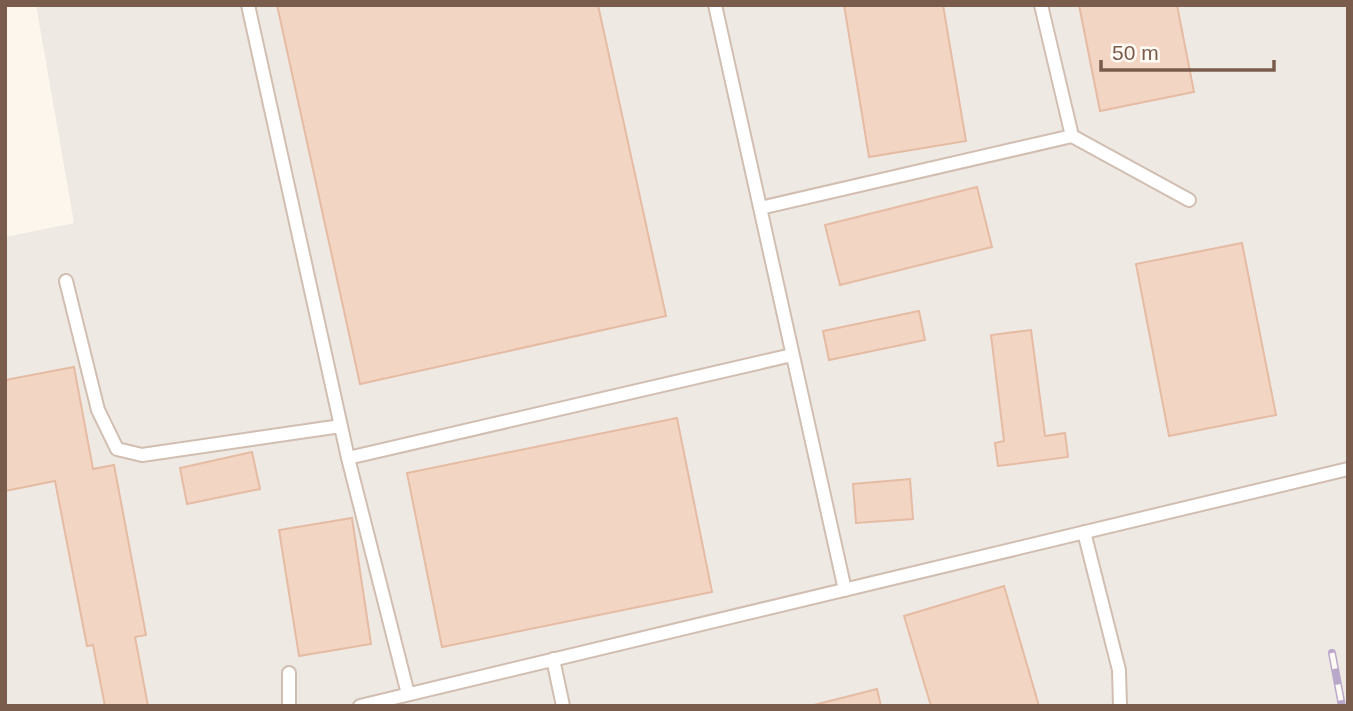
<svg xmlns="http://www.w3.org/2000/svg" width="1353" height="711" font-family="Arial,sans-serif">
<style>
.industrial{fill:#efe9e4}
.building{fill:#f3d5c3;stroke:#e6bba3;stroke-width:2}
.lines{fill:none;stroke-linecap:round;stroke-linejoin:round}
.service-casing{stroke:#d1beb0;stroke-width:16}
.service{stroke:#fff;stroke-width:12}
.rail-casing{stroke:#b9a8c9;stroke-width:8}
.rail{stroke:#fffaf3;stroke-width:5;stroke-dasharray:16;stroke-linecap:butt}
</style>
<rect width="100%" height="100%" fill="#fdf6ec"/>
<path class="industrial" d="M36 5H1348V706H5V237L74 223Z"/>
<path class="building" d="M277 5H598L666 316 360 384Z
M844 5H943L966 141 869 157Z
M1079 5H1177L1194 92 1100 111Z
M977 187 992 247 840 285 825 225Z
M1242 243 1276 415 1169 436 1136 264Z
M919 311 925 340 829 360 823 331Z
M1031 330 1045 436 1065 433 1068 457 998 466 995 443 1004 441 991 335Z
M74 367 93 469 114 465 146 635 135 637 148 706H105L93 645 87 646 55 481 5 491V380Z
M677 418 712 592 442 647 407 473Z
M252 452 260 489 187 504 180 468Z
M910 479 913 519 856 523 853 484Z
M352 518 371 644 299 656 279 530Z
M1004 586 1039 706H931L904 616Z
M877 689 881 706H810Z"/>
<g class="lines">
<g class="service-casing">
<path id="service" d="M248 5 348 458 408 694
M715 5 845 590
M1041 5 1072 136
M760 208 1072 136 1189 200
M66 281 98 410 117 449 142 455 341 426
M348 458 792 355
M1084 532 1119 670 1120 706
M553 659 563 706
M289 673V706
M360 706 1348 469"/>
</g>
<use href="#service" class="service"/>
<g class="rail-casing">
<path id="rail" d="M1332 653 1342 706"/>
</g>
<use href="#rail" class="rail"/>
</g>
<rect width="1353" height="711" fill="none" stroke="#7a5c4d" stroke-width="14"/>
<path d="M1101 60v10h173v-10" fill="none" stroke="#7a5c4d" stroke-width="3.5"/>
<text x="1112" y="60" font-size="21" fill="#7a5c4d" stroke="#fffaf3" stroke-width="5" paint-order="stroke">50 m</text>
</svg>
